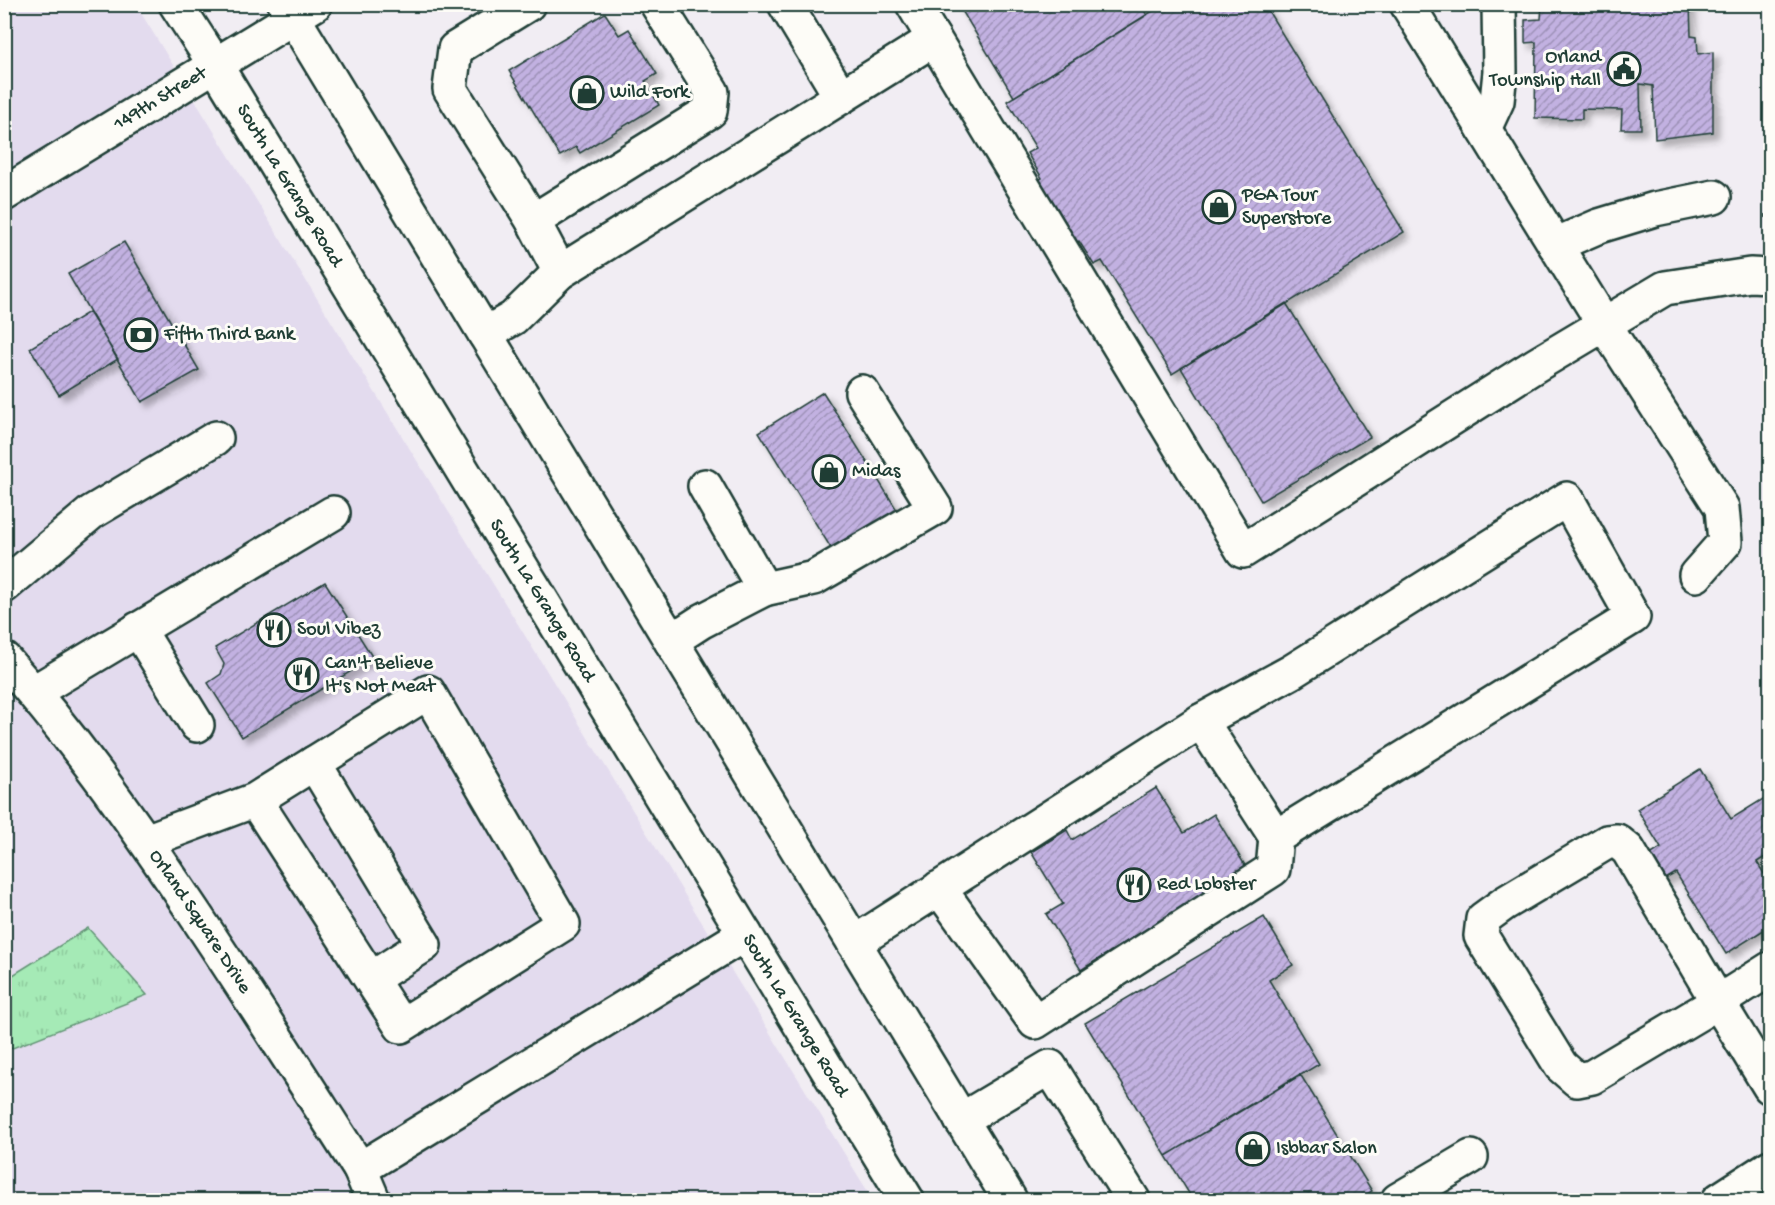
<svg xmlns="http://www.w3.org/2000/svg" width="1775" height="1205" font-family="'Gochi Hand',sans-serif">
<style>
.built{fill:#e3dbee}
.grass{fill:url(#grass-tufts);stroke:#629475;stroke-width:1.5}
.building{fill:url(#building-hatch);stroke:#1f3d34;stroke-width:1.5;filter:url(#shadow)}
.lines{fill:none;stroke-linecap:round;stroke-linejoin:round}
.minor-casing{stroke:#1f3d34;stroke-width:38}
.highway-casing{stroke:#1f3d34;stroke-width:38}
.path{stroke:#1f3d34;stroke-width:4;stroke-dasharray:6 4.5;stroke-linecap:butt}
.minor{stroke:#fdfcf7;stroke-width:33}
.highway{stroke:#fdfcf7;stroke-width:33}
.labels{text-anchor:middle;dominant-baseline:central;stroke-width:6;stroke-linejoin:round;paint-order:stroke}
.poi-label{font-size:20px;fill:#1f3d34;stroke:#fdfcf7;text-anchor:start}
.street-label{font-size:20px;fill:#1f3d34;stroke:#fdfcf7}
</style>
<defs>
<pattern id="grass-tufts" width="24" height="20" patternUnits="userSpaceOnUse" patternTransform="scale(1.5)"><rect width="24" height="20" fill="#a5eab6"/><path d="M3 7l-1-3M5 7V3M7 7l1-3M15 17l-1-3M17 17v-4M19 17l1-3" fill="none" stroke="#8eca9d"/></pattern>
<pattern id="building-hatch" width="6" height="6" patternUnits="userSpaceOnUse" patternTransform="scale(1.5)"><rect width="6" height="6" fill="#c2b1e1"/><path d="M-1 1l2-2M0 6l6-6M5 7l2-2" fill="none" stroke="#9d91b7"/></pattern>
<filter id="shadow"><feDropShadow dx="5.5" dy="5.5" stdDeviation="3" flood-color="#0004"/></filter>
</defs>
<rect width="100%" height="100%" fill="#f1edf3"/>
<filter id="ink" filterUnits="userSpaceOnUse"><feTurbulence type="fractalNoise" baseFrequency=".0167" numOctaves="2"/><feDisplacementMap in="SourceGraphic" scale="12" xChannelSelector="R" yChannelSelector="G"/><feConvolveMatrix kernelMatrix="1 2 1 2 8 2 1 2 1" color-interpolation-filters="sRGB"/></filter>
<g filter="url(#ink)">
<path class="built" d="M5 5H136L873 1200H5Z"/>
<path class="grass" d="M88 928 147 995 5 1051V980Z"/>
<path class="building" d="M958 4H1140L1147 15 1014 97Z
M1164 4H1264L1404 232 1172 374 1102 261 1094 265 1079 241 1074 244 1035 182 1042 178 1027 153 1036 148 1007 101Z
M1542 4H1690L1691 36 1697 37 1698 54 1713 52V132L1655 139 1653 86 1640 84 1641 129H1621L1622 110 1582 109V119L1535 118 1536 42 1525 43V20L1541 19Z
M605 13 619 35 629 29 657 74 645 81 659 105 580 153 576 147 560 156 509 71Z
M124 242 199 370 142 402 68 274Z
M1286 303 1370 437 1261 501 1181 368Z
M89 312 118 359 59 395 30 348Z
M823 392 899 513 834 553 759 432Z
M325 582 373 658 242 737 208 683 221 674 224 664 215 648Z
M1700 769 1731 819 1763 799 1770 812V854L1757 862 1770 884V926L1726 954 1676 873 1662 881 1647 857 1661 848 1637 809Z
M1156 788 1184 833 1214 814 1246 867 1081 970 1046 914 1063 904 1031 852 1067 830 1072 840Z
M1264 917 1293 965 1269 980 1319 1064 1166 1156 1085 1023Z
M1300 1074 1372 1191 1358 1200H1193L1166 1156Z"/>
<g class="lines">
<g class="minor-casing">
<g id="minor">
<path d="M528 4 455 49 450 89 533 221 710 111 712 92 657 4"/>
<path d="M785 4 841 97"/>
<path d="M913 4 934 39"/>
<path d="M1407 4 1604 324 1722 508 1725 542 1696 575"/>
<path d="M1484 129 1497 101 1500 72 1499 4"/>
<path id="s1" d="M4 194C108 131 212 68 315 4"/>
<path d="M533 221 560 272"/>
<path d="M1555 245 1599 226 1655 209 1714 197"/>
<path d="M485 334 513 318 560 272 934 39 1243 551 1536 365 1665 288 1750 275 1770 276"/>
<path d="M4 586 92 512 216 438"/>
<path d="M764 589 814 578 935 508 862 392"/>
<path d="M138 629 197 725"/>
<path d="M671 641 702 621 764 589 705 486"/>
<path id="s2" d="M4 659C70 733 127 813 182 895 243 985 301 1077 360 1169L373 1200"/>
<path d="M34 692 333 513"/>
<path d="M1201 721 1276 837"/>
<path d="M314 763 424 945 371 979"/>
<path d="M146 841 255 800 428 692 563 924 401 1026 255 800"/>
<path d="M1617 841 1628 850 1718 1002 1592 1077 1577 1080 1561 1066 1481 936 1483 919 1505 903 1607 842Z"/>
<path d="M854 943 1201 721 1291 672 1567 499 1633 617 1276 837 1273 869 1035 1022 939 888"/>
<path d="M1770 969 1718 1002 1770 1087"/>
<path d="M961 1120 1050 1067 1133 1200"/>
<path d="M360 1169 745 934"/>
<path d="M1398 1200 1471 1157"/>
<path d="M1719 1200 1770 1167"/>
</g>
</g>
<g class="highway-casing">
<g id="highway">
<path id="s3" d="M176 4 216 66 907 1200"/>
<path d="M285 4 1010 1200"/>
</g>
</g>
<path class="path" d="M1764 216H1770"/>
<use href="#minor" class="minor"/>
<use href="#highway" class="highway"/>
</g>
</g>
<defs>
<g id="civic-ring" transform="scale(1.725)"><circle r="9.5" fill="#fdfcf7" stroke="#1f3d34" stroke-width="1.5"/><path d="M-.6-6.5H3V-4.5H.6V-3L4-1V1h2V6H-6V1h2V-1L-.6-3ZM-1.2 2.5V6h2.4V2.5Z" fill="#1f3d34"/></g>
<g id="shop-ring" transform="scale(1.725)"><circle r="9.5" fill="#fdfcf7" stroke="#1f3d34" stroke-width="1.5"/><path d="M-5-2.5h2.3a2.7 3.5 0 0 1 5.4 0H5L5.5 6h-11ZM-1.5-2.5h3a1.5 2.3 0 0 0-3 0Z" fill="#1f3d34"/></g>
<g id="bank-ring" transform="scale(1.725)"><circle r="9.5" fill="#fdfcf7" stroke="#1f3d34" stroke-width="1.5"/><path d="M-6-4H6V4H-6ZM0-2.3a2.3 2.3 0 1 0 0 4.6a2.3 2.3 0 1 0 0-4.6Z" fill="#1f3d34"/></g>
<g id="restaurant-ring" transform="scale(1.725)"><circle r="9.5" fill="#fdfcf7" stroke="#1f3d34" stroke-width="1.5"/><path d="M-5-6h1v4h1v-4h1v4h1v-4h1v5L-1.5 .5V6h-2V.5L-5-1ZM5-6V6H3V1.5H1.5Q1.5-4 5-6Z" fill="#1f3d34"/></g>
</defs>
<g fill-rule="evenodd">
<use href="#civic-ring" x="1624" y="69"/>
<use href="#shop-ring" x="587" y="93"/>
<use href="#shop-ring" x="1219" y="207"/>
<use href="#bank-ring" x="141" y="335"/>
<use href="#shop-ring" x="829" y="472"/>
<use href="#restaurant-ring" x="274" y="630"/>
<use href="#restaurant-ring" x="302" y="675"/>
<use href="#restaurant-ring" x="1134" y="885"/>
<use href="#shop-ring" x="1253" y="1149"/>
</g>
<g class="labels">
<g class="poi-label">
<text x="1601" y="58" text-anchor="end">Orland<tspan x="1601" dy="23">Township Hall</tspan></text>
<text x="610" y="93">Wild Fork</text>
<text x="1242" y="196">PGA Tour<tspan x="1242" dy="23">Superstore</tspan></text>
<text x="164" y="335">Fifth Third Bank</text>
<text x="852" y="472">Midas</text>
<text x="297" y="630">Soul Vibez</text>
<text x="325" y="664">Can't Believe<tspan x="325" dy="23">It's Not Meat</tspan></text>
<text x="1157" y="885">Red Lobster</text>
<text x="1276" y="1149">Isbbar Salon</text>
</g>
<g class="street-label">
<text stroke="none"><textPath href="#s1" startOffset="183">149th Street</textPath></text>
<text stroke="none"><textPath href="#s3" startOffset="214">South La Grange Road</textPath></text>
<text stroke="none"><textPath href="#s3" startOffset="700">South La Grange Road</textPath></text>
<text stroke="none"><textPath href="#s2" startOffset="328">Orland Square Drive</textPath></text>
<text stroke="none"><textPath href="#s3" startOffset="1186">South La Grange Road</textPath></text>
</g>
</g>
<rect width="1775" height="1205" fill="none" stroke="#fdfcf7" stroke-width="24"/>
<rect x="12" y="12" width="1751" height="1181" fill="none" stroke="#1f3d34" stroke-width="2" filter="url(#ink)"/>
</svg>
